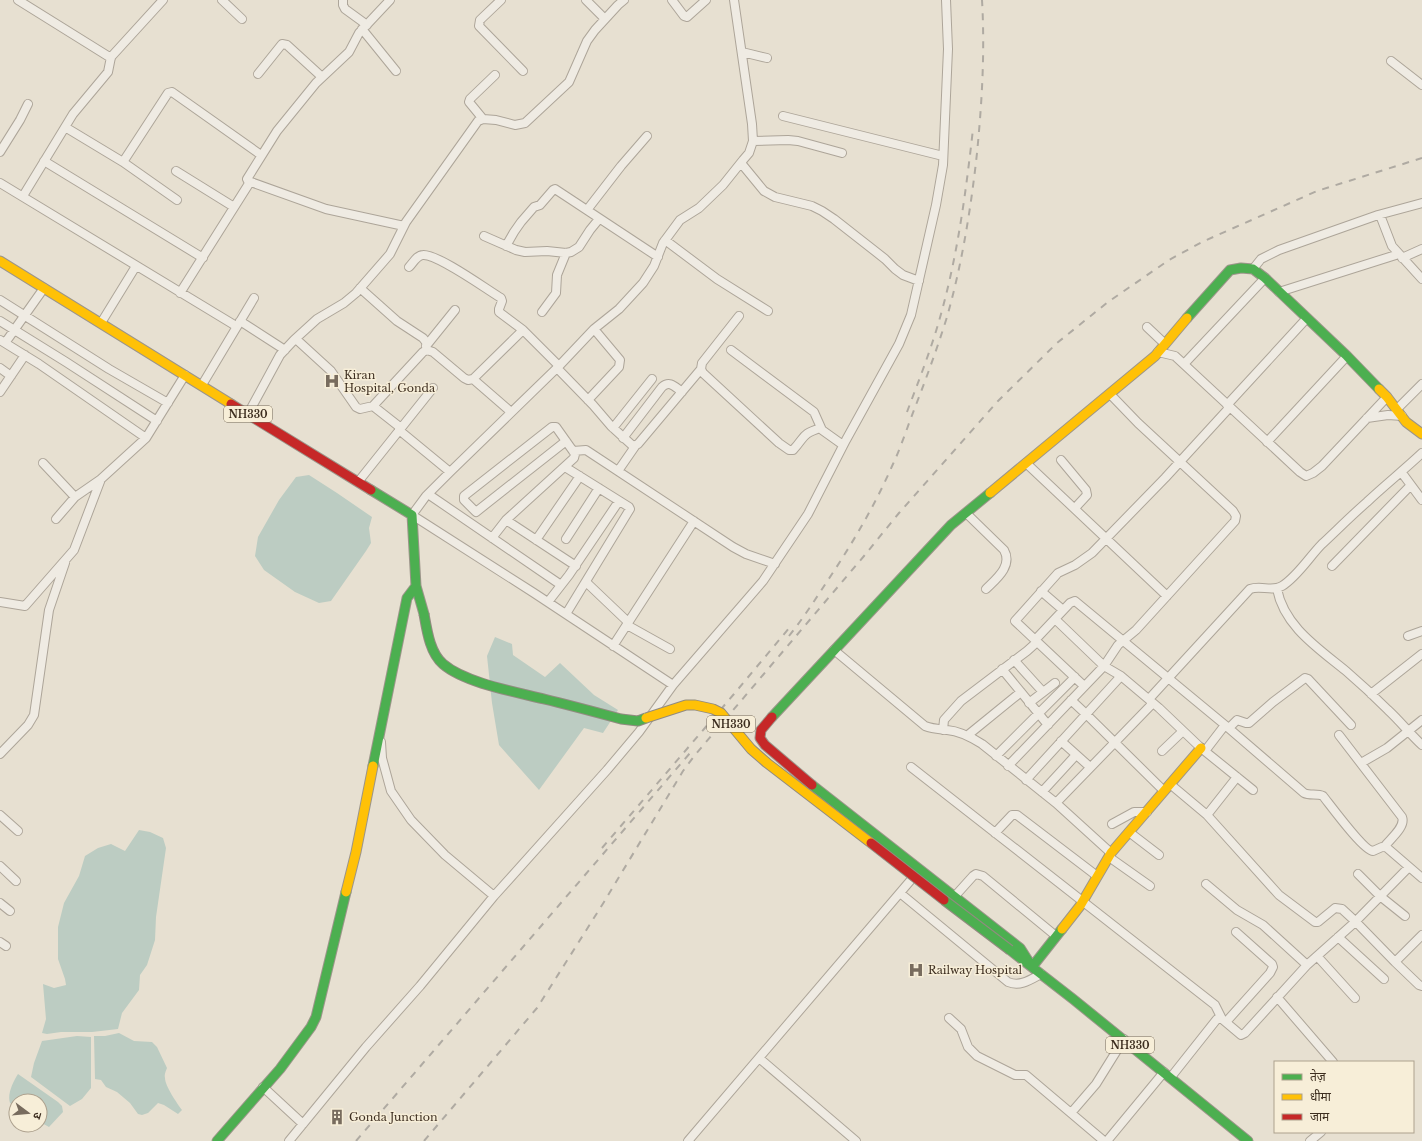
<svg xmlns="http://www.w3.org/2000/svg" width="1422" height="1141" font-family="'Libre Baskerville','Noto Sans Devanagari',serif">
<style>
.water{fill:#bcccc2}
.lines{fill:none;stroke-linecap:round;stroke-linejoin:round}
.street-casing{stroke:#ada599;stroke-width:10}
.fast-casing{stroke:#9c958a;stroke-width:11}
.slow-casing{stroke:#9c958a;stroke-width:11}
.jam-casing{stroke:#9c958a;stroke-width:11}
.street{stroke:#efebe3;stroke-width:8}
.fast{stroke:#4caf50;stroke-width:9}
.slow{stroke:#ffc107;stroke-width:9}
.jam{stroke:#c62828;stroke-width:9}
.rail{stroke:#afaaa2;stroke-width:2;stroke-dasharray:7 7;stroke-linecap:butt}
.fast-bridge-casing{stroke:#928b80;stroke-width:11;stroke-linecap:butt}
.slow-bridge-casing{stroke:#928b80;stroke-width:11;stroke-linecap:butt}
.jam-bridge-casing{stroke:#928b80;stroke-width:11;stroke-linecap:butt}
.fast-bridge{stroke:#4caf50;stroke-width:9}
.slow-bridge{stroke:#ffc107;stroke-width:9}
.jam-bridge{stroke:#c62828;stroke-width:9}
.labels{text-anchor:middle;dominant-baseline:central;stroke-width:3;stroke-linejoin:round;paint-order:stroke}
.shield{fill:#f7eed8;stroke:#756857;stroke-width:1}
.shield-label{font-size:10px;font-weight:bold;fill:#3d2e20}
.poi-label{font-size:11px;fill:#3d2e20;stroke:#f7eed8;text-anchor:start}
</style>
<rect width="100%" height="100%" fill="#e7e0d1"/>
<path class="water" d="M309 475 337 493 372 517 369 528 371 543 366 551 331 601 319 603 295 592 264 570 255 556 258 537 279 500 296 477Z
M495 637 512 644 513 655 545 677 560 663 594 695 618 710 603 733 584 728 539 790 499 745 492 703 487 656Z
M139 830 150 832 163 838 166 848 156 917 155 940 147 965 140 975 139 990 122 1013 118 1029 92 1032H61L47 1034 42 1033 46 1019 43 984 54 988 66 985 65 979 58 959V927L64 903 79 876 85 856 98 848 111 844 125 851Z
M119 1033 134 1041 152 1042 157 1047 167 1068C166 1071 164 1074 165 1078 165 1086 177 1103 182 1110L178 1114 164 1105 158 1103 148 1113 142 1115 138 1114 130 1103 117 1092 106 1087 101 1080 95 1079 94 1036H105Z
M77 1036 91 1037V1088L82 1099 70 1106 31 1077 34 1063 42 1041Z
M18 1074 58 1102 62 1106 63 1112 49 1127 40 1122V1101H16V1107L10 1103C7 1094 13 1082 18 1074Z"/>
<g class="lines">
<g class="street-casing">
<path id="street" d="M18 0 111 58
M222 0 242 19
M343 0V5L345 9 367 25
M390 0 359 33 349 52 316 83 277 131 247 179 248 181 326 209 404 226
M501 0 480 20 479 26 523 71
M586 0 605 19
M672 0 684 16 687 17 706 0
M362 29 396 71
M742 52 767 58
M1391 61 1422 85
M258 74 282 44 287 45 322 77
M783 116 943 156
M483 119 469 102 470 99 495 75
M65 127 123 162 177 200
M753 141 788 140 798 141 842 153
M0 152 20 120 28 104
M44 161 203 258
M123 162 168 93 172 92 261 155
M741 163 764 191 775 197 812 206 822 211 834 219 885 259 895 269 903 275 919 281
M176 171 234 207
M0 183 236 326
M23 196 73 114 108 72 111 57 163 0
M587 210 621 166 647 136
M1380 215 1392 246 1422 279
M484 236 516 250 525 252 547 251 566 253 571 252 579 247 590 230 599 219
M665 240 717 279 768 311
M506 246 514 232 521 222 534 207 540 205 553 190 555 189 658 257
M1402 258 1422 249
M409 267C413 263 417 255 423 255 438 254 486 289 501 298L502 301 499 309V312L523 330 559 366
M1253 269 1261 259 1279 250 1378 215 1422 203
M360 288 397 321 423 338 426 342 427 350
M1279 292 1399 254
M180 293 250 182
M0 300 109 369 168 403
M542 312 556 293 557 275 566 253
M739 316 702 363 701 369 703 373 779 443 789 450H793C806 436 801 434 821 428
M0 321 66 362 157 421
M240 321 285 350
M101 323 136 266
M1147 327 1165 344
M296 339 331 371 356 407 360 409 373 406 401 428
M0 340 39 364 146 438
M5 343 44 288
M426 346 455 310
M731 350 814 412 822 430 843 445
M1158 352 1175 356 1300 472 1306 476 1313 473 1322 466 1387 397
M1184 364 1265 278
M0 368 11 376
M557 368 593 405 611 426 633 446 638 444 701 369
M473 379 511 412
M202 385 254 298
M0 392 25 355
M588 400 619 367 620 360 594 329
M1227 405 1307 318
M373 406 423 352 427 350 433 352 464 378 468 380 473 379 523 330
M1397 409 1422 384
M248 414 280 355 294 340 317 319 344 303 356 293 390 254 406 222 478 121 483 119 496 120 515 125 525 123 569 82 587 41 595 30 618 5 624 0
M1367 418 1388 415 1402 416
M613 428 652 379
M399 430 450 472
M623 438 662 387C670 380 675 387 682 392
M1267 442 1347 356
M573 451 586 450 733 547 746 554 775 564
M1061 460 1086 490 1087 495 1075 508
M43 463 75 497
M1026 463 1167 596
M565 467 629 507 630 509 566 614
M618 471 636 445
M1402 473 1422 500
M358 482 433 388
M428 494 561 585
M966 513 1004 550C1013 566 996 579 986 589
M56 519 75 497 101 479
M506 520 576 566
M492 538 506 520 574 458 575 454 573 451 556 427H552L464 496V500L476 512 566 441
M566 539 599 488
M536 540 580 476
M1332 566 1411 485
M586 582 628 622
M1277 589C1284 626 1318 648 1346 671 1360 683 1374 696 1388 710 1400 721 1410 734 1422 745
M1041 591 1063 610
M0 602 25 606 74 550 101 479 146 438 185 375
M548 602 569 575 619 501
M1055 619 1104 666 1121 676 1159 708 1201 748 1253 790
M627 625 670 649
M1408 636 1422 631
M1035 640 1070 603 1075 601 1225 725 1205 751
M613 646 694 521
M834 650 925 726C933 729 939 729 947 730 960 731 971 737 982 744L1056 803 1111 853
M1014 660 1043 692
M1002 669 1048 725
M673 685 534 593 412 515 426 496 450 472 559 366 594 329 619 309 643 283 654 266 663 243 680 220 699 208 723 185 743 160 749 153 753 141 752 124 734 0
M1084 686 1015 621 1058 573 1075 565 1092 553 1165 478 1230 407
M1371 694 1422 654
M1149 699 1250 589C1261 585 1272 592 1282 586 1297 577 1310 556 1322 544 1337 530 1352 515 1367 502 1385 485 1404 470 1422 453
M1071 700 1086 714 1164 791
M1029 703 1055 683
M1225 725 1304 793C1310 796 1317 793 1323 796 1331 806 1364 851 1373 851L1382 847H1386L1422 878
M1229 728 1237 720 1246 723H1249L1273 702 1305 678 1308 679 1351 725
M943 730 944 720 961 701 1027 651 1037 642
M968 735 1021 692
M1339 735 1402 817C1406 827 1390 839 1384 847
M1061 741 1090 767
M381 742 382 758 391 791 411 820 445 855 494 896 607 770 639 732 673 685 763 581 808 514 846 440 899 344 911 315 936 205 943 165 948 49 946 0
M1162 751 1183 731
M0 754 28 725 34 715 49 610 65 563
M996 756 1075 677
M1361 763 1387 748 1422 720
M1008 766 1104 666 1118 645 1136 630 1235 521 1236 516 1233 511 1138 423 1110 394
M911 767 1215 1005 1222 1019
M1026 780 1121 676
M1170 784 1207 815 1279 895 1315 922H1318L1335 908 1342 909 1355 921 1395 962 1419 985 1422 986
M1042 792 1076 755
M1056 803 1153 703
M0 815 18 831
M1207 815 1237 777
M1112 824 1134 812H1147
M1129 832 1159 855
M995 833 1012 815H1017L1097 876
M1109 857 1150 886
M0 866 16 881
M1358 874 1380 896 1405 916
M1206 884 1237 910 1263 925 1307 965
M900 893 1008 982C1020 987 1030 980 1041 974
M955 896 973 876 976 874 983 876 1056 936
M0 903 10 911
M1338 937 1384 979
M0 942 6 946
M1317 956 1355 998
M1395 962 1422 935
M1277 997 1333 1062
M949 1018 961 1029 968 1047 977 1056 1015 1075H1026L1104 1141
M1226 1022 1270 973 1273 967 1272 964 1236 932
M759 1058 856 1141
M1171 1077 1217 1019H1222L1241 1035 1245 1033 1307 965 1354 923 1409 867
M263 1087 303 1124
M1071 1113 1096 1084 1124 1039
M289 1141 366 1047 420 986 494 896
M688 1141 916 874
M1107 1141 1164 1072
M1310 1141 1321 1132"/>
</g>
<g class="fast-casing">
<path id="fast" d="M1187 318 1230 270 1241 268 1253 269 1265 278 1347 356 1379 389
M371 490 412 515 416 586 424 614
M772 717 951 525 990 493
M373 766 407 598 416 586
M812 785 1020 948 1032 967 1062 929
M1010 950 1073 999 1248 1141
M217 1141 280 1069 311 1027 316 1017 346 892"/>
</g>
<g class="slow-casing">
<path id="slow" d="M0 261 231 404
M1379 389 1387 397 1406 422 1422 434
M990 493 1155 356 1187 318
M346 892 356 852 373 766
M1062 929 1080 906 1111 853 1201 748"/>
</g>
<g class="jam-casing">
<path id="jam" d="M231 404 371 490
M772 717 761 730 760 738 765 745 812 785"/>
</g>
<use href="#street" class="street"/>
<use href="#fast" class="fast"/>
<use href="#slow" class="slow"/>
<use href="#jam" class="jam"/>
<path class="rail" d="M907 412C919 380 932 347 941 314 958 253 966 191 973 129
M789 636C805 616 818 595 832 574 855 539 876 503 893 464 901 447 907 428 914 410 926 379 937 349 947 317 962 264 971 208 977 153 982 102 985 51 982 0
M602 848 734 694 790 627
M356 1141 690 753
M424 1141 537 1008 604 902 683 771 695 755 864 556 899 513 998 401 1057 343 1108 302 1169 260 1202 242 1317 191 1422 158"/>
<g class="fast-bridge-casing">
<path id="fast-bridge" d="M424 614C427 631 430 653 443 664 465 683 516 692 544 699 569 705 595 712 621 719L638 721 646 718
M944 900 1010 950"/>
</g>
<g class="slow-bridge-casing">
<path id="slow-bridge" d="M646 718 686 705H695L713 709 721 713 751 749 767 763 871 843"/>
</g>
<g class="jam-bridge-casing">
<path id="jam-bridge" d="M871 843 944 900"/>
</g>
<use href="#fast-bridge" class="fast-bridge"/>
<use href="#slow-bridge" class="slow-bridge"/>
<use href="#jam-bridge" class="jam-bridge"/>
</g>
<defs>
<g id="hospital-bare" transform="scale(1.2)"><path d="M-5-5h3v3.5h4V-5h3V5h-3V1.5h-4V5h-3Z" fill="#786c5e" stroke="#f7eed8" stroke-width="2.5" paint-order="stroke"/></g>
<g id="building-bare" transform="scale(1.2)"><path d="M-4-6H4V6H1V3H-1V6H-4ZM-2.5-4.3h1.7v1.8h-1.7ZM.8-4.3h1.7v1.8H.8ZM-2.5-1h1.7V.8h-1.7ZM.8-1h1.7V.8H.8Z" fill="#786c5e" stroke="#f7eed8" stroke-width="2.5" paint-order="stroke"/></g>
</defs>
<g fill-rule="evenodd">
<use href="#hospital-bare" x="332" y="381"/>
<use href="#hospital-bare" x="916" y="970"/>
<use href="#building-bare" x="337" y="1117"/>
</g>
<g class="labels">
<g class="shield">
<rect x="224" y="406" width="48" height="16" rx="3"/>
<rect x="707" y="716" width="48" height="16" rx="3"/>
<rect x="1106" y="1037" width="48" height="16" rx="3"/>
</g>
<g class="shield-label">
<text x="248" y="414">NH330</text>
<text x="731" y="724">NH330</text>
<text x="1130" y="1045">NH330</text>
</g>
<g class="poi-label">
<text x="344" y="375">Kiran<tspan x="344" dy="13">Hospital, Gonda</tspan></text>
<text x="928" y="970">Railway Hospital</text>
<text x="349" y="1117">Gonda Junction</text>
</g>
</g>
<rect x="1274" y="1061" width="140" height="72" fill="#f7eed8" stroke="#ada18e"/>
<rect x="1282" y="1074" width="20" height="6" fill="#4caf50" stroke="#ada18e"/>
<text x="1310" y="1081" font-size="12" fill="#3d2e20">तेज़</text>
<rect x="1282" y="1094" width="20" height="6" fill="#ffc107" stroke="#ada18e"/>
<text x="1310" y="1101" font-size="12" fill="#3d2e20">धीमा</text>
<rect x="1282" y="1114" width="20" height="6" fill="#c62828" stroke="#ada18e"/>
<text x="1310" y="1121" font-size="12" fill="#3d2e20">जाम</text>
<g transform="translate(28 1113) rotate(106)"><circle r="19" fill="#f7eed8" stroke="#ada18e"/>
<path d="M0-3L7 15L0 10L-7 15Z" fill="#786c5e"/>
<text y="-6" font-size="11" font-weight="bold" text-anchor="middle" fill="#3d2e20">उ</text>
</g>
</svg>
